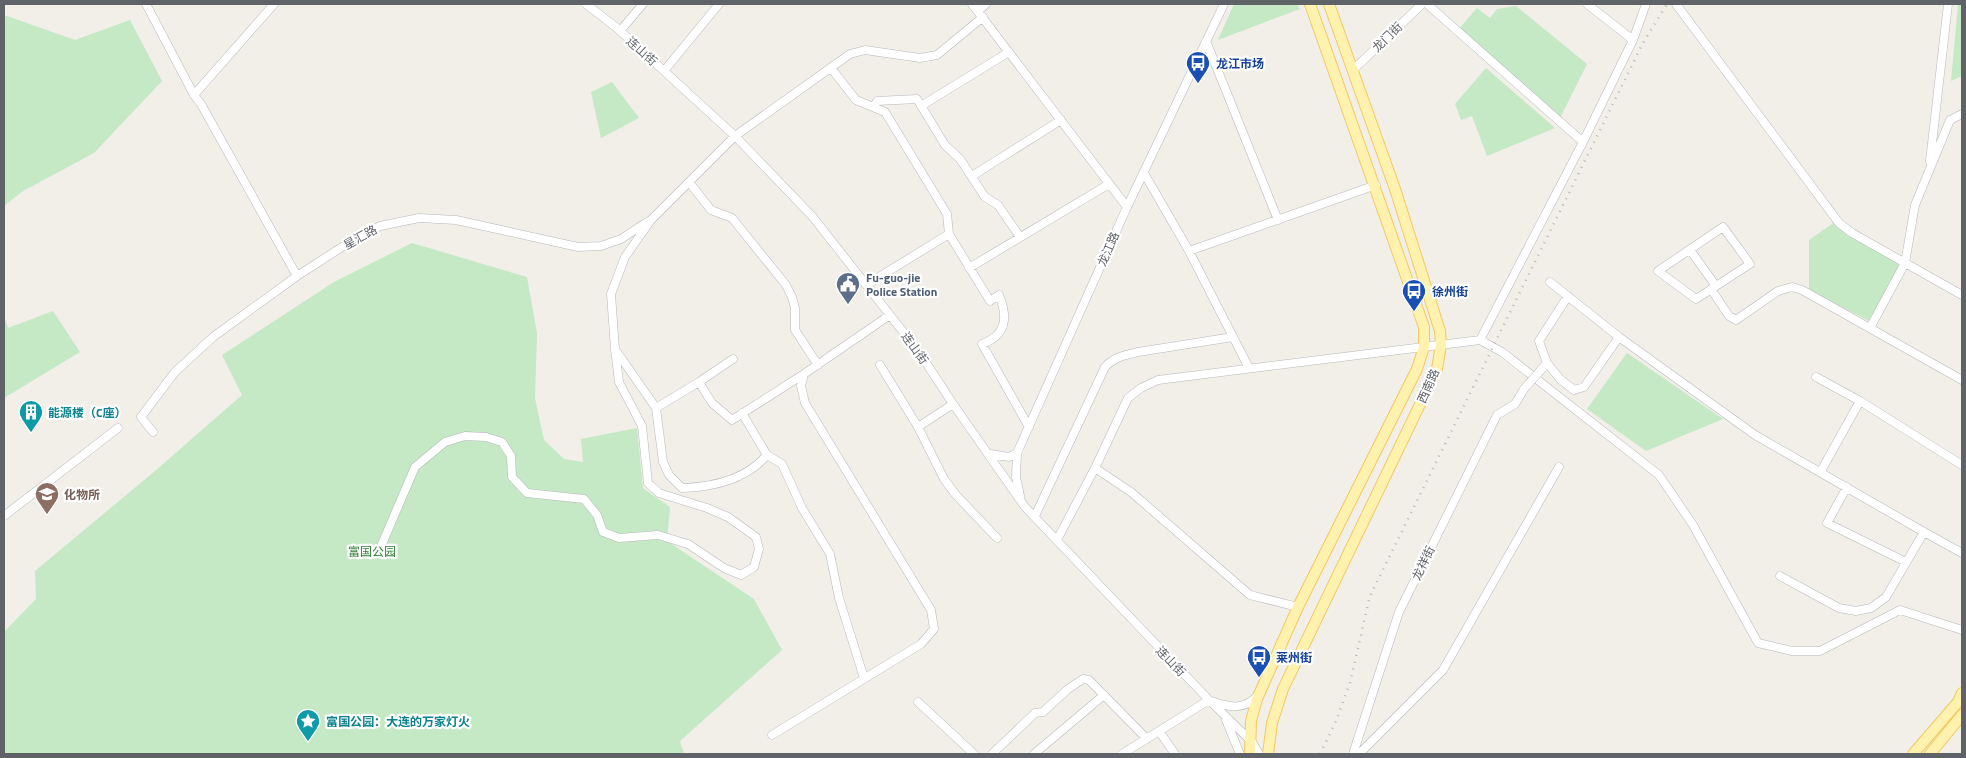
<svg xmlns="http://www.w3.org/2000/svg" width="1966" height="758" font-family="'Titillium Web','Noto Sans SC',sans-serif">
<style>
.green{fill:#c5e8c5}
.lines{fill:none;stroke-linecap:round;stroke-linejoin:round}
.minor-casing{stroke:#b5b8bc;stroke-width:9}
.major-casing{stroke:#f2c960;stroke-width:12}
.minor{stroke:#fff;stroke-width:8}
.major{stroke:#fff2af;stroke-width:10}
.rail{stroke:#b6b7b8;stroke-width:2.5;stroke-dasharray:1 6;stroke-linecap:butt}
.minor-bridge-casing{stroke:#b5b8bc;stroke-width:9;stroke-linecap:butt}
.minor-bridge{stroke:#fff;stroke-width:8}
.labels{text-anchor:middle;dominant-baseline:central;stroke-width:4.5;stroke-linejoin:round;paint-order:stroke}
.street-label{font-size:12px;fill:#5f6368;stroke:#fff}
.transit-label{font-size:12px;font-weight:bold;fill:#164399;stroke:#fff;text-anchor:start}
.service-label{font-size:12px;font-weight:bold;fill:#4e5e75;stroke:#fff;text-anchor:start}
.culture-label{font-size:12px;font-weight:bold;fill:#0d838f;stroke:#fff;text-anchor:start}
.education-label{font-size:12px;font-weight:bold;fill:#785e54;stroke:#fff;text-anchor:start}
.park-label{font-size:12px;fill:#348238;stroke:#fff}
</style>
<rect width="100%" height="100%" fill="#f1efe8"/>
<path class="green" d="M1234 4H1297L1300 9 1218 40Z
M1958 4H1962V76L1951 81Z
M1516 6 1587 64 1560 118 1458 30 1477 8 1490 18 1497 9Z
M4 15 75 40 130 20 162 81 94 153 23 191 4 206Z
M1486 68 1555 128 1487 156 1472 116 1461 120 1455 104Z
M612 82 639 118 601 138 591 92Z
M1835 222 1845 233 1900 265 1869 321 1809 290V240Z
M412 243 527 277 537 333 535 398 544 440 564 459 583 462 581 439 637 428 643 488 670 507 667 541 754 599 782 650 680 741 684 754H4V632L36 599 35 571 155 471 242 395 222 355 334 282Z
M53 311 80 352 4 398V315L8 328Z
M1627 353 1723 419 1646 451 1587 409Z"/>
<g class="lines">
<g class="minor-casing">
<path id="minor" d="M146 4 194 95 201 104 297 276
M586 4 617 28 735 136 812 216 919 352 953 404 1025 507 1209 700 1252 742 1259 754
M972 4 1127 207
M1427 4 1583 142
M1587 4 1633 40
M1676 4 1839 223 1852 233 1962 295
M978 11 986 4
M620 31 643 4
M1206 41 1278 220
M831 68 856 100 885 112 947 214 949 234 990 301 999 295C1008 317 1007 335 982 344L1029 427
M1353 70 1422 4
M664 71 719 4
M194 95 274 4
M921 106 1009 52
M874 107 877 101 917 99 945 145 960 159 985 197 998 205 1020 237
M1930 161 1948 4
M1144 173 1189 251 1249 368
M972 176 1061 120
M689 182 711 210 732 218 786 285 792 297 795 308V330L818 365
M1723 227 1750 264 1696 299 1658 271Z
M1690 250 1716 286
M1189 251 1376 185
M969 268 1109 184
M1550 282 1619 337 1755 435 1924 532
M866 285 949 234
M1711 289 1729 316 1736 320 1778 291 1792 287 1802 290 1962 380
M1870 328 1905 263 1915 205 1950 120 1962 114
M1480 340 1583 142 1633 40 1646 4
M617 352 656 408 699 382 733 359
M1547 363 1539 341 1568 296
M880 365 918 427 944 479 956 495 997 538
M1540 371 1547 363 1560 379 1574 390 1584 387 1619 337
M1816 377 1860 401 1962 465
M699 382 712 403 732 420 804 374
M656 408 663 462 669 475 682 488C713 487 746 480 767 455
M742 413 767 455 782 464 802 508 830 554 839 598 864 678
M918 427 953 404
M153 432 141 417 175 372 213 337 297 276 342 247 380 226 419 218 456 220 578 247 601 246 621 239 647 222
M990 454 1009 457 1017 453
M1095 468 1131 492 1250 595 1298 607
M1821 471 1860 401
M1847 487 1827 523 1906 562
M1020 496 1016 477 1017 453 1127 207 1224 4
M4 516 118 428
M1035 516 1105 367C1114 357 1125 355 1138 352L1233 337
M1057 540 1095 468 1128 398 1141 388 1158 380 1480 340 1502 352 1659 475 1693 525 1758 643 1792 651H1820L1900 610 1962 630
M382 544 415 467 445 442 465 436 486 437 502 442 511 456 512 477 527 493 584 499 597 515 603 532 619 538 658 535 688 544 724 568 741 575 754 567 759 549 756 537 728 517 707 508 659 493 648 483 642 426 619 382 615 349 611 294 625 257 651 220 735 136 850 54 865 50 920 58 937 55 983 17
M1780 576 1839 608 1856 611 1871 608 1886 597 1924 532 1962 553
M1211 701C1228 707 1244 711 1257 696
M918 702 974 754
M1226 720 1240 754
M1159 731 1175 754
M772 735 921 644 934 629 931 610 805 403 801 386 804 374 890 315
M992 754 1035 713 1043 712 1068 689 1083 679 1089 680 1147 739
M1034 754 1104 695
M1122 754 1209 700
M1353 754 1399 612 1497 415 1515 404 1524 389
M1359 754 1443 670 1559 467"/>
</g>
<g class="major-casing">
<path id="major" d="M1250 754 1251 721 1257 699 1298 607 1417 369 1424 347V327L1310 4
M1268 754 1272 723 1283 689 1437 369 1441 345 1440 331 1395 189 1329 4
M1913 754 1958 702 1962 693
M1930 754 1962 715"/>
</g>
<use href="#minor" class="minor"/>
<use href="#major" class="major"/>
<path class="rail" d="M1320 754 1336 721 1350 683 1370 596 1643 43 1667 4"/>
<g class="minor-bridge-casing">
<path id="minor-bridge" d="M1524 389 1540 371"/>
</g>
<use href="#minor-bridge" class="minor-bridge"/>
</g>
<defs>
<g id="bus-pin" transform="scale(1.25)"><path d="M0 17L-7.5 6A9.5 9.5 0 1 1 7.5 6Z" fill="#1a4fb4" stroke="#fff"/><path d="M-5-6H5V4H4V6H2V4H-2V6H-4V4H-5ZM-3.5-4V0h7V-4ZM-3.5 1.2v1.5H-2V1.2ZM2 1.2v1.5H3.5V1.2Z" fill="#fff"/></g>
<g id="civic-pin" transform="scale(1.25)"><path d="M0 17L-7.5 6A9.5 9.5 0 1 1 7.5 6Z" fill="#5c6f8a" stroke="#fff"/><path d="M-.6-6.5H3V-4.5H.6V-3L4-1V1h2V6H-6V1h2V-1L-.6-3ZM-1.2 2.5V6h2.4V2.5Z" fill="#fff"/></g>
<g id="building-pin" transform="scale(1.25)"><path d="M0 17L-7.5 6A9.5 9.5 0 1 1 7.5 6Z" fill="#0f9aa8" stroke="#fff"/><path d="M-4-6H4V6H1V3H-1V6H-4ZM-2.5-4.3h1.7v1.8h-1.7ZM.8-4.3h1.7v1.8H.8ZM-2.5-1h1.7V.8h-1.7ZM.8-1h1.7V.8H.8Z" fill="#fff"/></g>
<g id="school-pin" transform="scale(1.25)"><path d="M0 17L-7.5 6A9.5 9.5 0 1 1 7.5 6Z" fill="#8d6e63" stroke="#fff"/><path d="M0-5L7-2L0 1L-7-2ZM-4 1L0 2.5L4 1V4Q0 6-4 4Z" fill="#fff"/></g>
<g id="sight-pin" transform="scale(1.25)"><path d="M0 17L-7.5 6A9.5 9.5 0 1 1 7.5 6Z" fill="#0f9aa8" stroke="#fff"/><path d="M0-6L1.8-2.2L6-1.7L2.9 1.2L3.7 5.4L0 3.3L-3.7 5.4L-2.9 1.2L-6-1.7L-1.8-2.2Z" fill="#fff"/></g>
</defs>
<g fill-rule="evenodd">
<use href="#bus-pin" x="1198" y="63"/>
<use href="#civic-pin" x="848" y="284"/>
<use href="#bus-pin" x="1414" y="291"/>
<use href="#building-pin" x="31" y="412"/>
<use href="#school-pin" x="47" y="494"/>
<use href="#bus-pin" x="1259" y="657"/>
<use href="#sight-pin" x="308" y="721"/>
</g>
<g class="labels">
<g class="street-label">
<text transform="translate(1387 37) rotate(-44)">龙门街</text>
<text transform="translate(642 51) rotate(42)">连山街</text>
<text transform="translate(360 237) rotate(-29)">星汇路</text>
<text transform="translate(1108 249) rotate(-66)">龙江路</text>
<text transform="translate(915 348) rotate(54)">连山街</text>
<text transform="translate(1428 386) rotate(-66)">西南路</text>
<text transform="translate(1423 563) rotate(-64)">龙祥街</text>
<text transform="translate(1171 661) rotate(46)">连山街</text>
</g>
<g class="transit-label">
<text x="1216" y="63">龙江市场</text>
<text x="1432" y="291">徐州街</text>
<text x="1276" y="657">莱州街</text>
</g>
<g class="service-label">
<text x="866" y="277">Fu-guo-jie<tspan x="866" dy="14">Police Station</tspan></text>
</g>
<g class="culture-label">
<text x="48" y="412">能源楼（C座）</text>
<text x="326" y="721">富国公园：大连的万家灯火</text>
</g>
<g class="education-label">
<text x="64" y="494">化物所</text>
</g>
<g class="park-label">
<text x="372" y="551">富国公园</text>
</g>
</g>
<rect width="1966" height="758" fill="none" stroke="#5f6368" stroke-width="10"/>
</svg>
